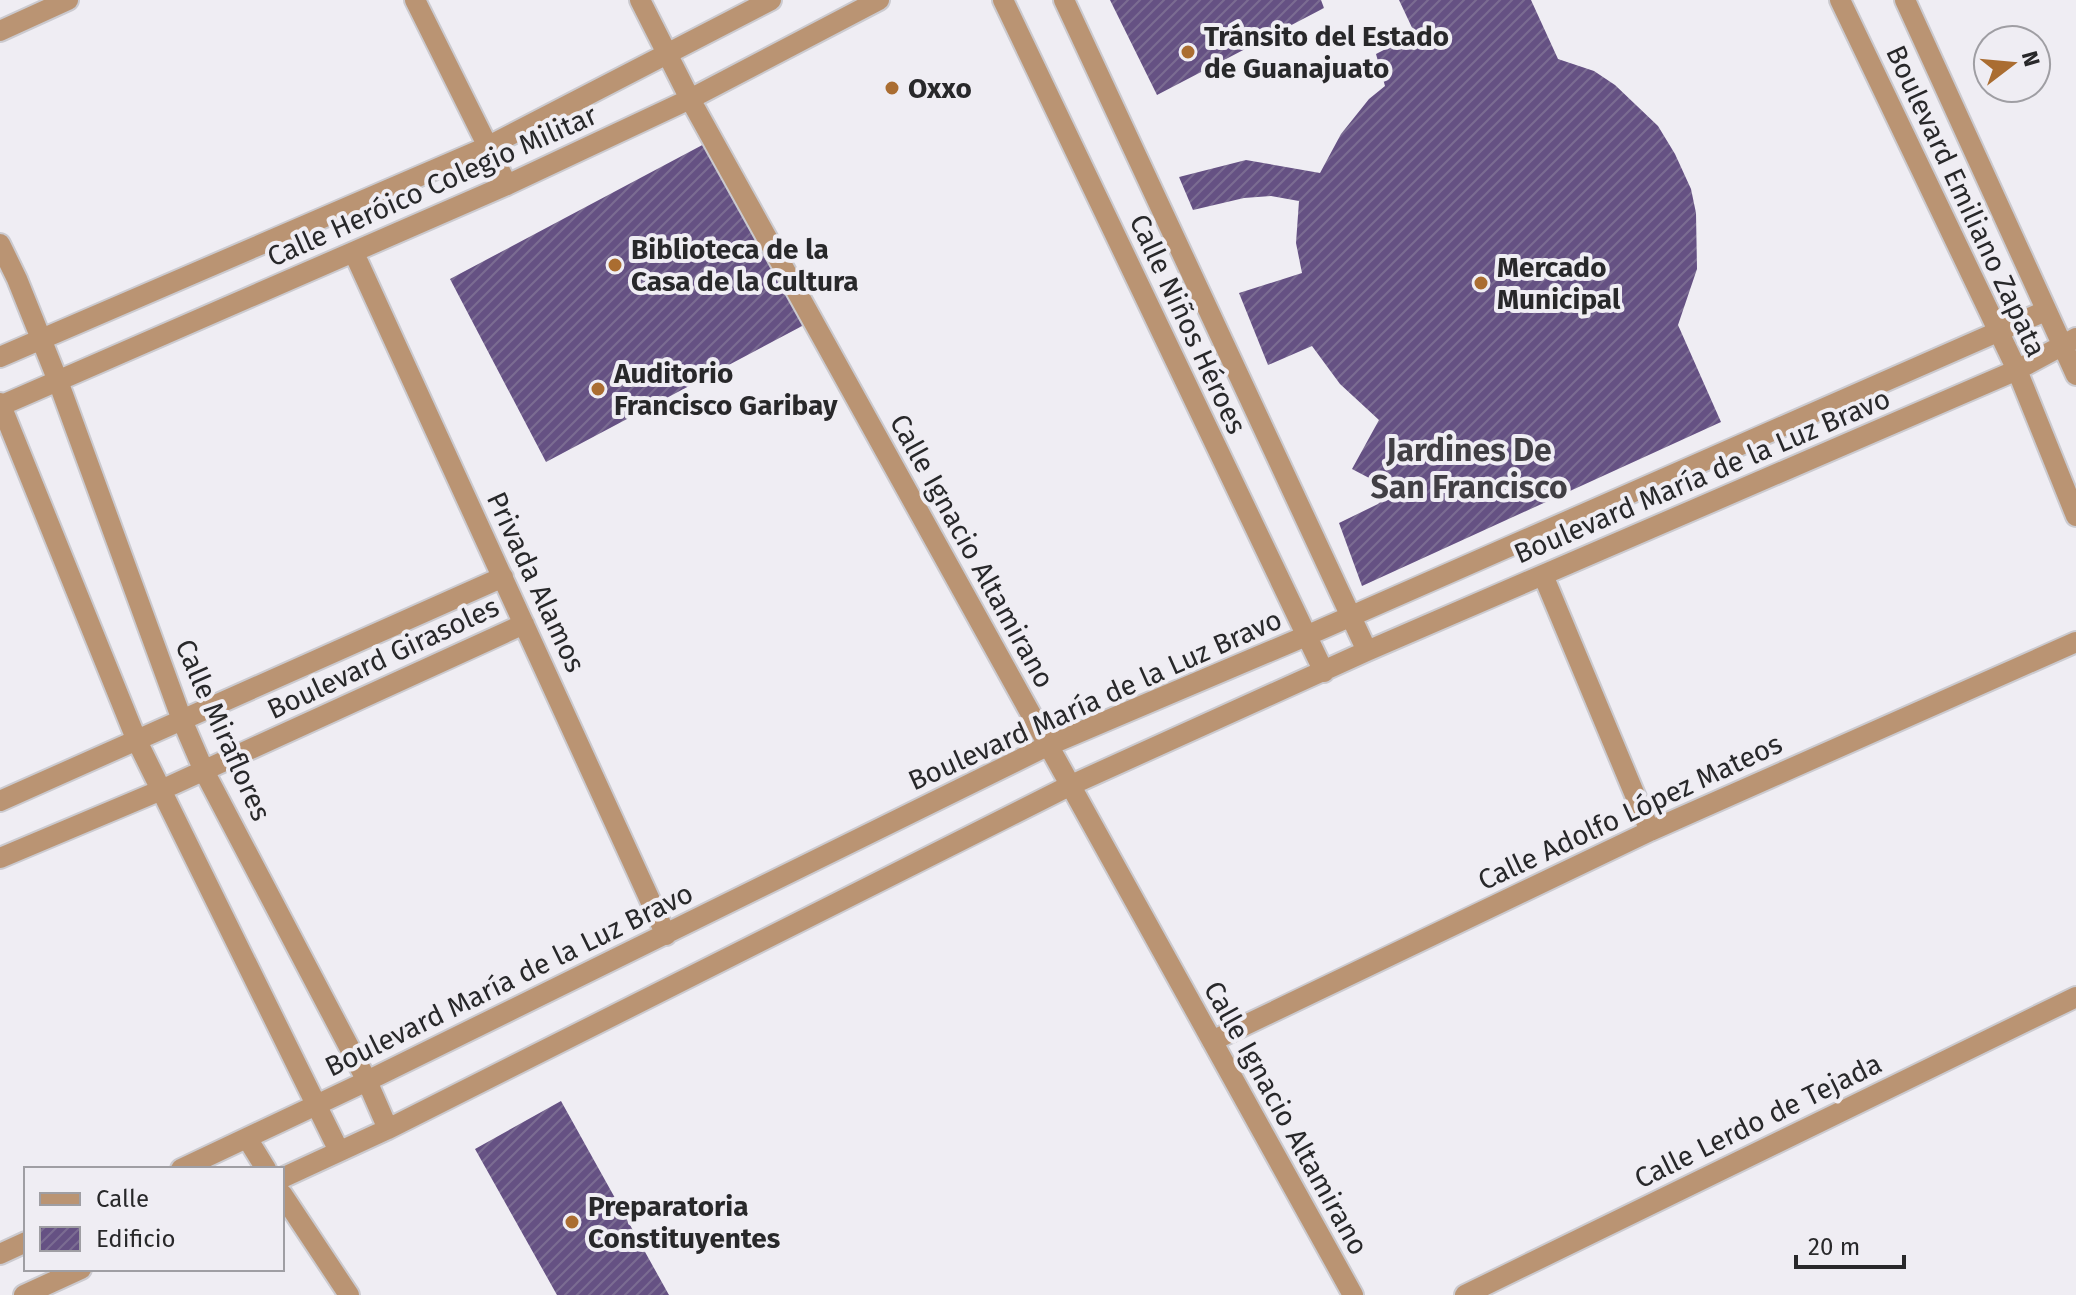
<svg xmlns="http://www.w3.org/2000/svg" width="2076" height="1295" font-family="'Fira Sans',sans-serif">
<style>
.building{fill:url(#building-hatch)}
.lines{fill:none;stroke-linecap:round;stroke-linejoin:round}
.minor-casing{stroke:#cbcacf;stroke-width:24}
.minor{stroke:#ba9473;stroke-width:20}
.poi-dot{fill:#aa6d31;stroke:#efedf3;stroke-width:3}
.labels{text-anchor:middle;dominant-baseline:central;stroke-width:8;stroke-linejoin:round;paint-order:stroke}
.poi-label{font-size:28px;font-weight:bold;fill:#28282a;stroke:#efedf3;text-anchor:start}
.street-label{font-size:28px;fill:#28282a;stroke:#efedf3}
.quarter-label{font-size:32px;font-weight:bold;fill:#413f44;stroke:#efedf3}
</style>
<defs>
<pattern id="building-hatch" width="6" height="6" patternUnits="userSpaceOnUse" patternTransform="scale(2)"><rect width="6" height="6" fill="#655183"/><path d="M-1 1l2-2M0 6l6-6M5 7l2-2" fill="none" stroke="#7b6c92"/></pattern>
</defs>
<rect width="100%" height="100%" fill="#efedf3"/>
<path class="building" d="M1110 0H1321L1324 8 1157 95Z
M1399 0H1531L1558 59 1594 71 1615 85 1658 126 1675 154 1691 189 1696 213 1697 269 1678 325 1721 422 1362 586 1339 523 1378 504 1392 490 1352 469 1379 420 1340 384 1312 346 1268 365 1239 293 1302 273 1296 243 1299 201 1271 196 1244 198 1193 210 1179 177 1246 160 1320 173 1341 134 1369 99 1385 86 1376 54 1415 34Z
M708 142 804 325 546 462 450 279Z
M561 1101 669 1295H557L475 1149Z"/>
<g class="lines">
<g class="minor-casing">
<path id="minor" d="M415 0 507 185
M640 0 690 99 1353 1295
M1003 0 1324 672
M1064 0 1367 651
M1840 0 2017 370 2076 516
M1905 0 2076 375
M0 31 68 0
M0 244 17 279 58 381 182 720 204 771 367 1081 388 1129
M354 253 666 935
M0 357 487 147 771 0
M0 403 137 741 339 1151
M0 406 507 185 690 99 879 0
M1543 575 1650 831
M0 801 503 577
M0 858 159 791 524 624
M1212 1041 1650 831 2076 642
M247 1138 266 1169
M181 1169 367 1081 1047 746 1306 636 2045 311
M282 1178 388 1129 1069 786 1367 651 2017 370 2076 338
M282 1194 349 1295
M0 1254 26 1242
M24 1295 81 1269
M1465 1295 2076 997"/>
</g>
<use href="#minor" class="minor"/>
</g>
<g class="poi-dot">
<circle cx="1188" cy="52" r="8"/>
<circle cx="892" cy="88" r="8"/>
<circle cx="615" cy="265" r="8"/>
<circle cx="1481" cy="283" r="8"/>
<circle cx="598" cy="389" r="8"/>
<circle cx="572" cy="1222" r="8"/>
</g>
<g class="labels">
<g class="poi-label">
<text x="1204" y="36">Tránsito del Estado<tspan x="1204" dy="32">de Guanajuato</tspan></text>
<text x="908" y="88">Oxxo</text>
<text x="631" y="249">Biblioteca de la<tspan x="631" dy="32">Casa de la Cultura</tspan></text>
<text x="1497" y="267">Mercado<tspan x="1497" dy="32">Municipal</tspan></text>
<text x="614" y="373">Auditorio<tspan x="614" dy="32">Francisco Garibay</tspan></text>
<text x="588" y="1206">Preparatoria<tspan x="588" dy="32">Constituyentes</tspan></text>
</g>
<g class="street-label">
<text transform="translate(432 186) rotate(-24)">Calle Heróico Colegio Militar</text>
<text transform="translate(1966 201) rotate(65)">Boulevard Emiliano Zapata</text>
<text transform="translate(1188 324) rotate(65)">Calle Niños Héroes</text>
<text transform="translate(1702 476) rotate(-23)">Boulevard María de la Luz Bravo</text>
<text transform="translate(972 551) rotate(61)">Calle Ignacio Altamirano</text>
<text transform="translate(536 582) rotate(65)">Privada Alamos</text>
<text transform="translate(383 658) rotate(-25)">Boulevard Girasoles</text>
<text transform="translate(1095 700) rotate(-24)">Boulevard María de la Luz Bravo</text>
<text transform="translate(223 730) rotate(66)">Calle Miraflores</text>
<text transform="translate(1630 812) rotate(-25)">Calle Adolfo López Mateos</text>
<text transform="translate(509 980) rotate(-26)">Boulevard María de la Luz Bravo</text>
<text transform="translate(1286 1118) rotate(61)">Calle Ignacio Altamirano</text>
<text transform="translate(1758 1121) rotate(-26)">Calle Lerdo de Tejada</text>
</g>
<g class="quarter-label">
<text x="1469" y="450">Jardines De<tspan x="1469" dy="37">San Francisco</tspan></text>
</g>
</g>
<rect x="24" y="1167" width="260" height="104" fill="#efedf3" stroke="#9f9ea3" stroke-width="2"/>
<rect x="40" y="1193" width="40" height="12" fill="#ba9473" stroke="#9f9ea3" stroke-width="2"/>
<text x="96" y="1207" font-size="24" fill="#28282a">Calle</text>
<rect x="40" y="1227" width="40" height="24" fill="url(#building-hatch)" stroke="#9f9ea3" stroke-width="2"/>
<text x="96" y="1247" font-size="24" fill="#28282a">Edificio</text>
<g transform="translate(2012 64) rotate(74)"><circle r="38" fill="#efedf3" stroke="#9f9ea3" stroke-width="2"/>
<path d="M0-6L14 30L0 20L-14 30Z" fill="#aa6d31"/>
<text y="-12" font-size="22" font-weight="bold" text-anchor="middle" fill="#28282a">N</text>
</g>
<path d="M1796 1255v12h108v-12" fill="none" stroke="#28282a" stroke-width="4"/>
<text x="1808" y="1255" font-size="24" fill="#28282a" stroke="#efedf3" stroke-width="6" paint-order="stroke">20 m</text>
</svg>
